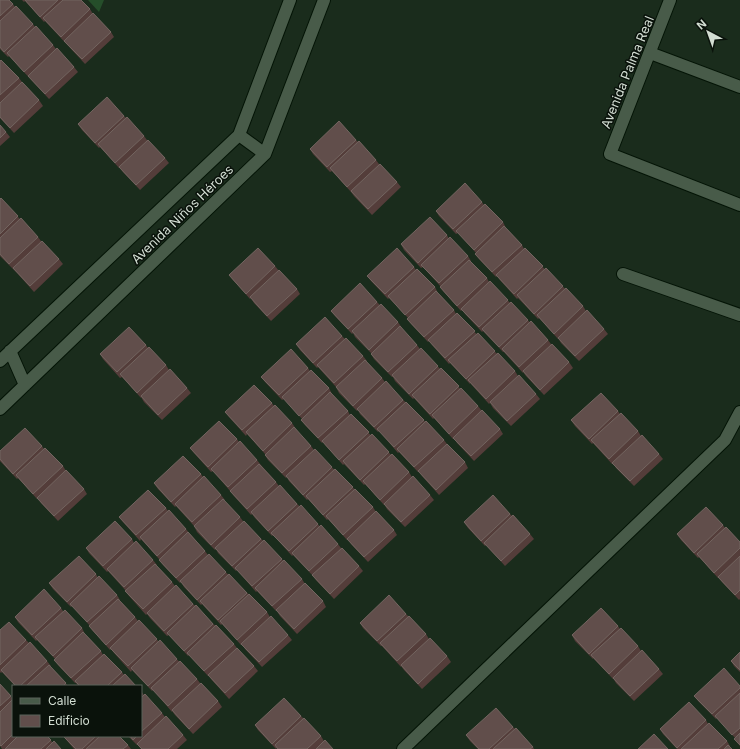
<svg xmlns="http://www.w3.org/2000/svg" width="740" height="749" font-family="Inter,sans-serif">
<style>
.green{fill:#254e2a}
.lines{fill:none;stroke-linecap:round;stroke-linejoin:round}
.street-casing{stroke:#041406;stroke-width:14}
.secondary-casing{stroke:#041406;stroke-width:14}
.street{stroke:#485b49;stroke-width:12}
.secondary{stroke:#485b49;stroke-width:12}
.wall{fill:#543d3a}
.building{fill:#614e4b;stroke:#736560}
.labels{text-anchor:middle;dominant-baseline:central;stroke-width:3;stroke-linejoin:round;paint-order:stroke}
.street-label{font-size:13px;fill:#d2ddd2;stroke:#0a120b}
</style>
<rect width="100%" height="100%" fill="#1a2c1c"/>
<path class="green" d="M88 0H104L99 12Z"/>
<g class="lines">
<g class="street-casing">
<path id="street" d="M670 0 610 154 740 205
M650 53 740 87
M623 274 740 315
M403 749 725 440 740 412"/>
</g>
<g class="secondary-casing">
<path id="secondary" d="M239 135 265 154
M10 351 25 385
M0 361 239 135 290 0
M0 409 265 154 324 0"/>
</g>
<use href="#street" class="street"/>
<use href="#secondary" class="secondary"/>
</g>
<path class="wall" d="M0 0 13 4 15 7 33 24 35 27 53 45 56 49 74 67 78 72 49 99 9 56 8 57 0 49Z
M22 0H81L90 9 93 14 111 32 114 37 85 64 45 21 44 22 25 1 24 2Z
M0 60 19 78 22 82 39 100 43 106 14 133 0 118Z
M124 116 144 136 147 140 165 158 169 163 140 190 123 172 120 168H119L100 147 99 148 82 130 78 124Z
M0 125 6 132 10 137 0 146Z
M356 140 376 160 379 164 397 182 401 187 372 215 354 196 351 192 332 171 330 172 313 154 310 149Z
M0 199 38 237 41 241 59 259 63 264 34 292 17 273 0 256Z
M482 202 484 205 503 222 506 228 522 245 524 249 583 306 586 311 604 329 608 334 579 361 561 343 558 338V339L539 318 538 319 518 298 517 299 500 280 497 276 496 277 479 259 475 254 476 253 458 233 456 234 439 216 436 211Z
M447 235 449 239 468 256 471 261V262L487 278 489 282 548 340 551 344 569 362 573 368 544 395 526 376 523 372V373L504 352H503L483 331 482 332 465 314 462 310 461 311 444 292 440 287H441L423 267 421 268 404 250 401 244Z
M275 266 279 271 297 289 300 294 271 321 254 303 251 298 250 299 233 280 229 275Z
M414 267 416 270 435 287 438 293 454 310 456 314 515 371 518 376 536 394 540 399 511 426 493 408 490 403 489 404 470 383V384L450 363 449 364 432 345 429 341 428 342 411 324 407 319 408 318 389 298 388 299 371 281 367 276Z
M377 302 380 305 398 322 402 328H401L417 345 420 349 478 406 482 411 500 429 503 434 474 461 457 443 454 438 453 439 434 418 433 419 414 398 413 399 395 381 393 377H392L374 359 371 354V353L355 337 353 333 352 334 335 316 331 311Z
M342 336 345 339 363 356 367 361 366 362 382 378 385 382 444 440 447 444 465 462 468 468 439 495 422 476 419 472H418L399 452 398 453 379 431 378 432 360 414 358 410 357 411 339 393 336 387 318 367 317 368 300 350 296 344Z
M146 345 148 348 166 365 169 370 187 388 191 393 162 420 144 402 141 397V398L122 377 120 378 103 359 100 354Z
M308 368 310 371 329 388 332 394 348 411 350 415 409 472 412 477 430 495 434 500 405 527 387 509 384 504V505L365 484 364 485 344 464 343 465 326 446 323 442 322 443 305 425 301 420 302 419 284 399 282 400 265 382 261 377Z
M272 403 274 406 292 423 296 429H295L311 446 314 450 373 507 376 512 394 530 397 535 368 562 351 544 348 539 347 540 328 519 327 520 308 499 307 500 289 481 287 477 286 478 268 460 265 455V454L247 434 246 436 229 417 225 412Z
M618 411 620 414 638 431 641 436 659 454 663 459 634 486 616 468 613 463 612 464 593 443 592 444 575 426 571 420Z
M237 439 239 442 257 460 261 465 276 482 279 486 338 544 341 548 359 566 363 571 334 599 316 580 313 576 293 555 292 556 273 535 272 536 255 518 252 514 251 515 234 496 230 491 213 471 211 472 194 453 190 448Z
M42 446 44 449 63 466 66 471 84 489 87 494 58 521 41 503 38 498 37 499 18 478 17 479 0 461V451Z
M201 474 203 477 221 495 225 500 224 501 240 517 243 521 302 579 305 584 323 601 326 607 297 634 280 616 277 611H276L257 591 256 592 237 570 236 571 218 553 216 549 215 550 197 532 194 526 176 506 175 507 158 489 154 483Z
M166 508 168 511 186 529 190 534 205 551 208 555 267 612 270 617 288 635 292 640 262 667 245 649 242 644 241 645 222 624 221 625 202 604 201 605 184 587 181 582 180 583 163 565 159 560V559L141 539 140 541 123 522 119 517Z
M510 514 530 534 534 539 505 566 486 545 485 546 468 528 464 522Z
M723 525 725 528 740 542V599L739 600 722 582 718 577V578L699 557 698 558 681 540 677 534Z
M132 539 134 543 153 560 157 565H156L172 582 175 586 234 644 237 648 254 666 258 671 229 699 212 680 209 676H208L189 655 188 656 169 635 167 636 150 618 147 614 146 615 129 596 125 591H126L108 571 107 572 89 553 86 548Z
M96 574 98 578 117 595 120 600V601L135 617 138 621 197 679 200 683 218 701 222 707 193 734 175 715 172 711V712L153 690 152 691 132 670 131 672 114 653 111 649 110 650 93 631 89 626H90L72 606 71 607 53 589 49 583Z
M61 608 63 611 82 628 85 634 101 651 103 655 122 672 124 675 136 686H78L76 683H75L58 665 54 660 55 659 37 640 36 641 18 622 15 617Z
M406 614 426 634 429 639 447 656 451 662 422 689 404 670 401 666V667L382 646H381L363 628 360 623Z
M618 626 620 629 638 646 641 651 659 669 663 674 634 701 616 683 613 678V679L593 658V659L575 641 572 635Z
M0 630 26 640 47 661 51 666H50L68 686H15L2 672 1 673 0 672Z
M740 652V672L734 666 731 661Z
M0 684 13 699V736H47L53 743 61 749H2L0 746Z
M740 686V746L734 739 735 738 717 718 716 719 698 701 694 696Z
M141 691 144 695 162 713 165 717 183 735 187 740 177 749H141L137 744V745L128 736H141Z
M301 716 321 736 324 741 333 749H277V748L276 749 258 730 255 725Z
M706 720 708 724 727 741 730 746V747L732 749H677L663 734 660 729Z
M513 727 533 747 534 749H478L470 741 466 735Z
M63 736H119L128 745 131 749H74Z"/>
<path class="building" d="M0 0H9L13 4 0 16Z
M25 0H58L40 17Z
M63 0H81L90 9 61 37 43 18Z
M16 6 33 24 4 52 0 47V21Z
M93 13 111 32 82 59 64 41Z
M36 26 53 45 24 72 7 53Z
M57 48 74 67 45 94 28 76Z
M1 60 19 78 0 95V61Z
M22 82 39 100 10 128 0 117V103Z
M107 97 124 116 95 143 78 124Z
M127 117 144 136 115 163 98 144Z
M339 121 356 140 327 167 310 149Z
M0 125 6 132 0 138Z
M148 140 165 158 136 185 119 167Z
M359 141 376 160 347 187 330 168Z
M380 164 397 182 368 209 351 191Z
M465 183 482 202 453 229 436 211Z
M1 198 18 216 0 234V199Z
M485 204 503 222 474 250 456 231Z
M430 217 447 235 418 263 401 244Z
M21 218 38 237 9 264 0 254V238Z
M504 226 522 245 492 272 475 254Z
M450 237 468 256 439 283 421 265Z
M42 241 59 259 30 286 13 268Z
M258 248 275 266 246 294 229 275Z
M397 248 414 267 385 294 367 276Z
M525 248 543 266 514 294 496 275Z
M469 260 487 278 457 306 440 287Z
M546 268 563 286 534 314 517 295Z
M417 269 435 287 405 315 388 296Z
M279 270 297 289 267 316 250 297Z
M490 281 508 300 479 327 461 309Z
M360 283 377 302 348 329 331 311Z
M566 288 583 306 554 334 537 315Z
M436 291 454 310 424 337 407 319Z
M511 302 528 320 499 347 482 329Z
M381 304 398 322 369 350 352 331Z
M587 310 604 329 575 356 558 338Z
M457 313 475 331 445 358 428 340Z
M325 317 342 336 313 363 296 344Z
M531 321 548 340 519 367 502 349Z
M400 326 417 345 388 372 371 354Z
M129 327 146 345 117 372 100 354Z
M478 333 495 351 466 379 448 360Z
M346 338 363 356 334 383 317 365Z
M552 344 569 362 540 390 523 371Z
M149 347 166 365 137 393 120 374Z
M421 348 438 366 409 394 392 375Z
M291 349 308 368 279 395 261 377Z
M498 353 515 371 486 399 468 380Z
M365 360 382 378 353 406 336 387Z
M441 368 459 386 430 414 412 395Z
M170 369 187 388 158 415 141 396Z
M311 370 329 388 299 416 282 397Z
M519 375 536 394 507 421 490 402Z
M386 381 403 400 374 427 357 409Z
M254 385 272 403 242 430 225 412Z
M461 388 478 406 449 434 432 415Z
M330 392 348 411 318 438 301 420Z
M601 393 618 411 589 439 571 420Z
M406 402 424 420 394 447 377 429Z
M275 405 292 423 263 451 246 432Z
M482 410 500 429 471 456 453 438Z
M621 413 638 431 609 459 591 440Z
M351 414 369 432 339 460 322 441Z
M219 421 237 439 208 467 190 448Z
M426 421 444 440 414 467 397 449Z
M294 427 311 446 282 473 265 455Z
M25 428 42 446 13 474 0 459V451Z
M372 434 389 452 360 480 343 461Z
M642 435 659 454 630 481 612 463Z
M240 441 257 460 228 487 211 469Z
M447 444 465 462 436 490 418 471Z
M45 448 63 466 33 494 16 475Z
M315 449 332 467 303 495 286 476Z
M392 454 409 472 380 500 363 481Z
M183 456 201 474 171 502 154 483Z
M259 464 276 482 247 509 230 491Z
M335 469 353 487 323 515 306 496Z
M66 470 84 489 54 516 37 498Z
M204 476 221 495 192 522 175 504Z
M413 476 430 495 401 522 384 504Z
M280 485 297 504 268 531 251 512Z
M355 489 373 507 343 535 326 516Z
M148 490 166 508 136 535 119 517Z
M493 495 510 514 481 541 464 522Z
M223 499 240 517 211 545 194 526Z
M301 505 318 524 289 551 271 533Z
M706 507 723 525 694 553 677 534Z
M169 510 186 529 157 556 140 537Z
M376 511 394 530 364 557 347 539Z
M513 515 530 534 501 561 484 543Z
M115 521 132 539 103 566 86 548Z
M244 521 261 539 232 566 215 548Z
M321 525 338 544 309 571 292 553Z
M726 527 740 542V548L714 573 697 554Z
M188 532 205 551 176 578 159 560Z
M264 540 282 559 252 586 235 568Z
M136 541 153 560 124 587 107 569Z
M342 548 359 566 330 594 312 575Z
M209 554 226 572 197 600 180 581Z
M79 556 96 574 67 602 49 583Z
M740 556V590L735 595 718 577Z
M284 560 302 579 272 606 255 588Z
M155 564 172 582 143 609 125 591Z
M229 574 247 593 218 620 200 601Z
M99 576 117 595 87 622 70 604Z
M305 583 323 601 294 629 276 610Z
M176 585 193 604 164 631 147 613Z
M44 589 61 608 32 635 15 617Z
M249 594 267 612 237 640 220 621Z
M389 595 406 614 377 641 360 623Z
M118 599 135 617 106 645 89 626Z
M196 605 213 624 184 651 167 633Z
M601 608 618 626 589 654 572 635Z
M65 610 82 628 53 656 35 637Z
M271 616 288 635 259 662 241 644Z
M409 616 426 634 397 661 380 643Z
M139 620 157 639 128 666 110 648Z
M9 622 26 640 0 665V630Z
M216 625 234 644 204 671 187 653Z
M621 628 638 646 609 674 591 655Z
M83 632 101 651 71 678 54 660Z
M430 638 447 656 418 684 401 665Z
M160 640 177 659 148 686 131 668Z
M30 642 47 661 20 686H16L1 670Z
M237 648 254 666 225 693 208 675Z
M642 650 659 669 630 696 613 678Z
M740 652V670L731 661Z
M104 654 122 672 107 686H80L75 681Z
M180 661 197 679 168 706 151 688Z
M49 665 66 683 63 686H26Z
M724 668 740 686V688L712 714 694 696Z
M125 674 136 686H112Z
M201 683 218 701 189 729 172 710Z
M0 684 11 696 0 706Z
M740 693V728L732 735 715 716Z
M145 694 162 713 141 732V698Z
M284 698 301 716 272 744 255 725Z
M12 700H13V734L1 746 0 745V712Z
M689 702 706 720 677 748 660 729Z
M496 708 513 727 489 749H479L466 735Z
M166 716 183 735 168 749H142L137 744Z
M304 718 321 736 307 749H278L275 745Z
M709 723 727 741 718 749H681Z
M516 728 533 747 530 749H493Z
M740 733V745L734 739Z
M654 734 668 749H638Z
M18 736H47L51 740 41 749H5Z
M63 736H96L82 749H76Z
M100 736H119L128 745 123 749H86Z
M130 736H137L133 740Z
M325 740 333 749H316Z
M54 741 61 749H46Z
M728 745 732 749H724Z"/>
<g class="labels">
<g class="street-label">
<text transform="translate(627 72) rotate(-68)">Avenida Palma Real</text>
<text transform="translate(182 214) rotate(-44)">Avenida Niños Héroes</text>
</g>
</g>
<rect x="12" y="685" width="130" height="52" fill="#0a120b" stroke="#5a635b"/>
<rect x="20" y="698" width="20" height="6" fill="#485b49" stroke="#5a635b"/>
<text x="48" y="705" font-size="12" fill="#d2ddd2">Calle</text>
<rect x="20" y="715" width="20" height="12" fill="#614e4b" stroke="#5a635b"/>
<text x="48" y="725" font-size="12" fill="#d2ddd2">Edificio</text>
<g transform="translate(708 32) rotate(319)" stroke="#0a120b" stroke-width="3" paint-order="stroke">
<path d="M0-3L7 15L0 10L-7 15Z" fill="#d2ddd2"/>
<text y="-6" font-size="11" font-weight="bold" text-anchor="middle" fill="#d2ddd2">N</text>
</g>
</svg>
